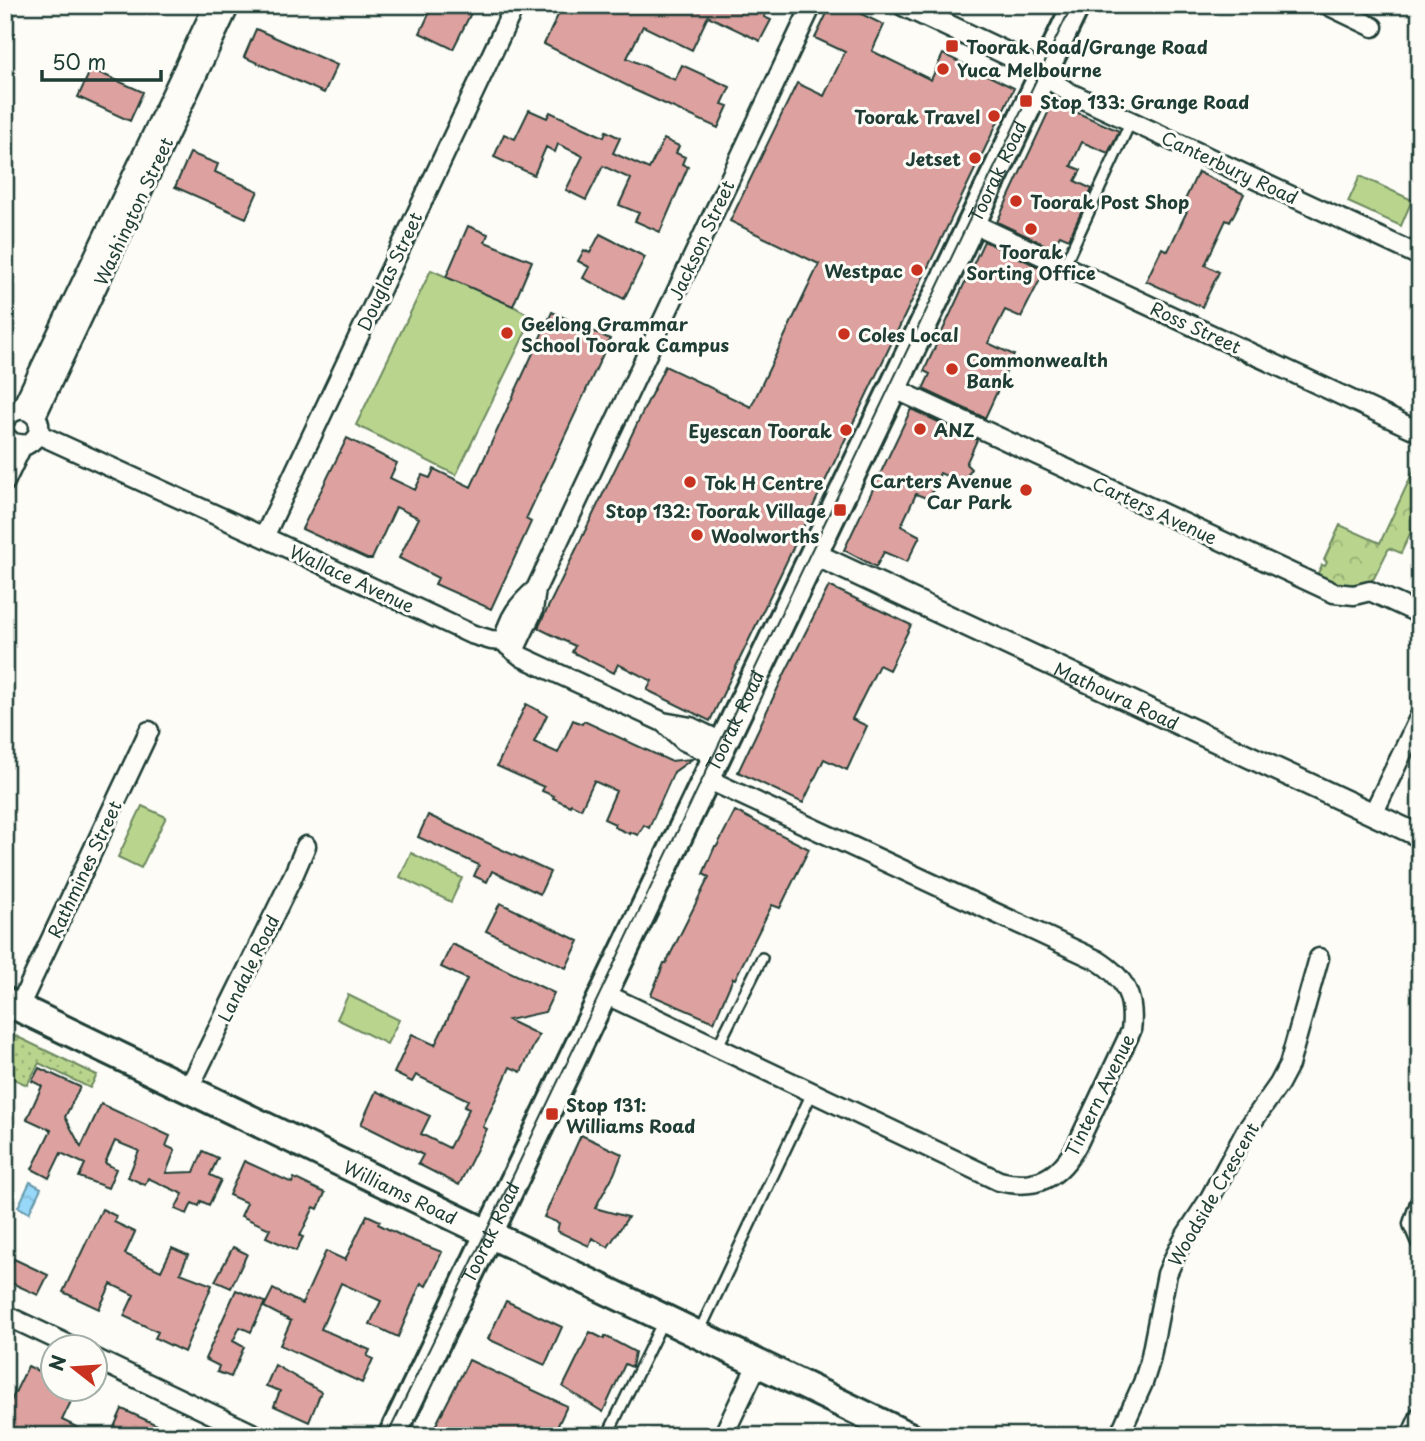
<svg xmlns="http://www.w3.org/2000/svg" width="1425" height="1441" font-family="'Playpen Sans',sans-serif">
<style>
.grass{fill:url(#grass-dots);stroke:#6c8960;stroke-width:2}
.forest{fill:url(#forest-crowns);stroke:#6c8960;stroke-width:2}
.pitch{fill:#b9d58d;stroke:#6c8960;stroke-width:2}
.water{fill:url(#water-ripples);stroke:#6799aa;stroke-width:2}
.building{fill:#dda29f;stroke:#1f3d34;stroke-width:2}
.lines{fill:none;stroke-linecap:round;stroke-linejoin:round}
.service-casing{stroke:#1f3d34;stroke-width:14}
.minor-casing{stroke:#1f3d34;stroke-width:23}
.tertiary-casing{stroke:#1f3d34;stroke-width:26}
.primary-casing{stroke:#1f3d34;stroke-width:32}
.service{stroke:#fdfcf7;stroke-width:9}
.minor{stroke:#fdfcf7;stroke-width:18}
.tertiary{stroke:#fdfcf7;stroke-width:21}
.primary{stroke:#fdfcf7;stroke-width:26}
.tram{stroke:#1f3d34;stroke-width:2}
.poi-dot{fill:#c8321e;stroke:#fdfcf7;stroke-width:2.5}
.labels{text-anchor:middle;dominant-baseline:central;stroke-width:6;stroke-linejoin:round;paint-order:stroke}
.poi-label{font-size:18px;font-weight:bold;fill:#1f3d34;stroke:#fdfcf7;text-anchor:start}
.street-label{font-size:18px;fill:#1f3d34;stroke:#fdfcf7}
</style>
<defs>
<pattern id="grass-dots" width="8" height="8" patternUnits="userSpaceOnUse" patternTransform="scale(1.75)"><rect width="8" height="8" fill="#b9d58d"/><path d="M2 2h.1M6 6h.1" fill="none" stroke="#96ae74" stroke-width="1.8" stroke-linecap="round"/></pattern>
<pattern id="forest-crowns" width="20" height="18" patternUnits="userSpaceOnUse" patternTransform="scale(1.75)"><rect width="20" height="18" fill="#b9d58d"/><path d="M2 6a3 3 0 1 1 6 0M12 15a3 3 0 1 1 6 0" fill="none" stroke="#96ae74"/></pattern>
<pattern id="water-ripples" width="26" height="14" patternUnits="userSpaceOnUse" patternTransform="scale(1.75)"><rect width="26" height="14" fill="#97d7f8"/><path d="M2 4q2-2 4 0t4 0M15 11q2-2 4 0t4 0" fill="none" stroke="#82b9d5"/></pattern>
</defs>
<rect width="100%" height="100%" fill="#fdfcf7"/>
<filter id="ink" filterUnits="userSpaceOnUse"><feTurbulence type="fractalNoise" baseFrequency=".0143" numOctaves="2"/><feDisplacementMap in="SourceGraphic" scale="14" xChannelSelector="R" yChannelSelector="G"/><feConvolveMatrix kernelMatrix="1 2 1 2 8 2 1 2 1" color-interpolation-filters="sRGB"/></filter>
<g filter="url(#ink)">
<path class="grass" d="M5 1031 97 1075 90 1088 39 1063 27 1085 5 1075Z"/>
<path class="forest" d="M1420 457V513L1401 553 1389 548 1374 578 1369 582 1360 585 1339 587 1317 575 1322 565 1325 566 1327 562 1324 560 1340 525 1380 543Z"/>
<path class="pitch" d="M1360 176 1412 200 1401 226 1348 202Z
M431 270 513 306 533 317 456 475 356 425Z
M142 806 166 817 141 868 118 857Z
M411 853 462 878 451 902 400 877Z
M348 995 399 1020 387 1044 337 1019Z"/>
<path class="water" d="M30 1182 41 1188 29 1213 18 1207Z"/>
<path class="building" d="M411 5H475L453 49 420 33 429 14Z
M563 5H769L764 17 771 20 760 41 708 16 692 50 643 26 627 58 675 80 682 65 730 87 722 104 728 106 718 128 632 89V88L544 44Z
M831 5H843L884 25 872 51 931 80 943 54 1014 88 710 721 647 690 652 681 618 664 614 673 572 652 575 646 538 628 665 366 751 407 819 264 730 221 797 83 824 96 845 52 815 38Z
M256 29 337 65 324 93 244 57Z
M91 69 143 92 130 121 78 97Z
M1053 102 1119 131 1108 153 1082 142 1071 166 1081 170 1075 181 1092 189 1069 239 1060 235 1052 248 997 222Z
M529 110 547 118 550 112 604 137 606 131 620 138 613 153 649 169 664 139 679 146 676 153 685 157 682 164 688 167 660 232 635 221 639 213 619 205 631 179 603 166 586 200 566 190 583 156 558 144 555 152 546 147 534 175 494 157 504 134 515 139Z
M190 153 218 164 215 172 258 191 246 218 175 187Z
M1198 172 1244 194 1230 222 1226 220 1205 265 1219 272 1202 307 1146 281 1162 248 1168 251 1190 205 1184 202Z
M468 226 488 234 485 242 532 261 513 306 446 277Z
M600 234 645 257 624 299 583 278 589 267 578 261 584 250 590 253Z
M984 241 1045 270 1021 317 1005 310 988 343 1014 355 985 418 923 389 930 374 924 371Z
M552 312 610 339 526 519 531 522 491 609 435 584 438 578 399 558 419 518 396 507 372 559H367L302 529 347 438 397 463 390 478 415 490 422 475 430 478 434 469 471 487Z
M911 409 977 440 966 464 971 469 963 483 940 473 929 499 916 494 901 526 920 536 907 562 884 552 876 567 844 550Z
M829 586 911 625 889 670 879 665 852 719 867 726 847 770 824 759 803 803 738 772 784 675Z
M526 704 547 715 534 742 558 753 573 720 582 724 584 721 670 761 692 759 674 772 649 828 644 825 638 835 630 832V834L614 827 615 824 604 819 616 791 594 781 581 809 571 804 570 806 553 798 554 796 542 791 544 787 497 766Z
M735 811 809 849 780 908 772 905 735 979 733 978 714 1022 651 995 664 963H666L709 877 703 874 715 846H717Z
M428 815 550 872 540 894 492 871 487 882 474 876 479 865 418 837Z
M500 903 579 941 566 968 486 931Z
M452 944 554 993 545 1012 508 1020 539 1035 521 1072 510 1067 483 1127 487 1129 459 1185 418 1164 423 1155 361 1124 376 1091 430 1116 421 1134 449 1148 469 1109 464 1107 468 1100 416 1075 412 1082 394 1073 412 1034 435 1045 467 979 441 967Z
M39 1068 80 1087 65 1117 81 1147 101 1104 170 1136 166 1146 175 1150 166 1173 194 1172 203 1151 218 1158 210 1175 221 1180 209 1205 201 1201 199 1206 192 1203 187 1214 175 1209 183 1194 148 1178 145 1185 128 1177 139 1151 115 1141 105 1163 116 1169 108 1188 79 1177 85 1164 61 1153 49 1178 32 1169 51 1130 27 1119 42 1086 32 1081Z
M581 1135 622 1154 614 1174 595 1208 628 1217 608 1247 592 1238 589 1246 557 1231 559 1223 544 1217Z
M244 1161 292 1183 294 1178 325 1193 318 1209 314 1207 300 1236 303 1237 296 1251 266 1237 270 1229 241 1216 247 1203 229 1195Z
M102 1209 116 1216 114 1222 135 1232 125 1254 161 1271 172 1248 188 1255 180 1273 212 1285 184 1352 155 1338 158 1332 124 1316 134 1295 111 1284 99 1309 63 1292Z
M367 1215 380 1221 378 1224 406 1238 442 1252 426 1286 421 1283 398 1337 370 1324 381 1301 341 1283 321 1329 370 1350 367 1356 373 1359 362 1383 280 1345 291 1321 264 1307 273 1289 302 1304 326 1251 345 1260Z
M233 1247 247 1254 231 1288 215 1281Z
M14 1259 48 1275 38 1295 5 1280Z
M236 1290 265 1302 251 1332 240 1327 233 1341 244 1347 231 1377 217 1372 219 1366 205 1359Z
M506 1301 562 1327 545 1365 488 1339Z
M590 1332 604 1339 605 1336 635 1352 632 1367 625 1364 603 1412 563 1387Z
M469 1360 567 1406 553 1436H430Z
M275 1365 321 1392 309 1422 274 1406 280 1391 266 1386Z
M28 1366 52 1378V1389H77L62 1420 95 1436H5V1413Z
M122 1409 181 1436H110Z"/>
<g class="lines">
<g class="service-casing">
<path id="service" d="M1064 266 1131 121
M717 1048 762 958
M699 1332 812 1093
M607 1436 663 1321"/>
</g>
<g class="minor-casing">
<path id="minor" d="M1327 5 1373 27
M1042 75 1070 93 1420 256
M972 223 1420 432
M893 388 1334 593 1354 595 1370 591 1420 614
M21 409 214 5
M36 416 230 5
M5 420C24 392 58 428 26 445L13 443 5 436
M38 434 264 537 471 634 491 640 504 641 508 646 522 657 663 722 691 727 724 743
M5 482 22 446
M264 537 515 5
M504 641C508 617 519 604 536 589
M514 651 533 611 536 589 812 5
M663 722 684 741 717 757
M1373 814 1420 716
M605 994 999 1181C1037 1190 1060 1178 1078 1143L1131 1031C1135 998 1126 978 1097 960L707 779
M19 1007 149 731
M188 1090 293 876 306 846
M1420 1203 1413 1224 1420 1240
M5 1315 71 1346
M94 1358 258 1436
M723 1436 758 1363
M1119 1436 1143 1383 1150 1361 1167 1274 1175 1256 1186 1235 1210 1198 1246 1131 1279 1084 1289 1065 1319 958
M1411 1436 1420 1416"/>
</g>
<g class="tertiary-casing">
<g id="tertiary">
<path d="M904 5 1014 57 1042 75"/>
<path id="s1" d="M814 554 1420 836"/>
</g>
</g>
<g class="primary-casing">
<g id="primary">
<path id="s2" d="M5 1001 909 1436"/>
<path id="s3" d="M392 1436 1076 5"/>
</g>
</g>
<use href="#service" class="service"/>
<use href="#minor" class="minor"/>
<use href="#tertiary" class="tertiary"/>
<use href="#primary" class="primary"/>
<path class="tram" d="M387 1436 477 1251 1072 5"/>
</g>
</g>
<g class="poi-dot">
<rect x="945" y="39" width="14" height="14" rx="3.5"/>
<circle cx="943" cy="69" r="7"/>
<rect x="1019" y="94" width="14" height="14" rx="3.5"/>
<circle cx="994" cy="116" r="7"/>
<circle cx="975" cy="158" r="7"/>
<circle cx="1016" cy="201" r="7"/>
<circle cx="1031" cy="229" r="7"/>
<circle cx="917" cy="270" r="7"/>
<circle cx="507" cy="333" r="7"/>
<circle cx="844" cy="334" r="7"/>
<circle cx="952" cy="369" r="7"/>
<circle cx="920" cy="429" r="7"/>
<circle cx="846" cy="430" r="7"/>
<circle cx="690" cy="482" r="7"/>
<circle cx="1026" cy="490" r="7"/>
<rect x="833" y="503" width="14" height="14" rx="3.5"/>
<circle cx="697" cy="535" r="7"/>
<rect x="545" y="1107" width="14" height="14" rx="3.5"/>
</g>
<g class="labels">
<g class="poi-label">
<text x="966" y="46">Toorak Road/Grange Road</text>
<text x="957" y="69">Yuca Melbourne</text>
<text x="1040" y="101">Stop 133: Grange Road</text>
<text x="980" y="116" text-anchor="end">Toorak Travel</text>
<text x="961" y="158" text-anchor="end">Jetset</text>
<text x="1030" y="201">Toorak Post Shop</text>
<text x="1031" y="251" text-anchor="middle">Toorak<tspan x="1031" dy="21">Sorting Office</tspan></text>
<text x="903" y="270" text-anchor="end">Westpac</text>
<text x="521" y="323">Geelong Grammar<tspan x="521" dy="21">School Toorak Campus</tspan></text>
<text x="858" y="334">Coles Local</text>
<text x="966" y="359">Commonwealth<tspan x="966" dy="21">Bank</tspan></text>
<text x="934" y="429">ANZ</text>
<text x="832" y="430" text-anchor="end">Eyescan Toorak</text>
<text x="1012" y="480" text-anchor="end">Carters Avenue<tspan x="1012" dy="21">Car Park</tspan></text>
<text x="704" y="482">Tok H Centre</text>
<text x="826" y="510" text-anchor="end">Stop 132: Toorak Village</text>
<text x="711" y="535">Woolworths</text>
<text x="566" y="1104">Stop 131:<tspan x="566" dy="21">Williams Road</tspan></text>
</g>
<g class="street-label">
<text transform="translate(1230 167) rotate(25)">Canterbury Road</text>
<text stroke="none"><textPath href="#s3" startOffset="1402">Toorak Road</textPath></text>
<text transform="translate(133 211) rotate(-65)">Washington Street</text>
<text transform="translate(701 240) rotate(-65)">Jackson Street</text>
<text transform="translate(389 271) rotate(-65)">Douglas Street</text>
<text transform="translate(1196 327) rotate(25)">Ross Street</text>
<text transform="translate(1155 510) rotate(25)">Carters Avenue</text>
<text transform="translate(352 578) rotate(25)">Wallace Avenue</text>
<text stroke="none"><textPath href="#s1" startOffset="334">Mathoura Road</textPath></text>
<text stroke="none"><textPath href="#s3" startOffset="793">Toorak Road</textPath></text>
<text transform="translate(84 869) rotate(-65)">Rathmines Street</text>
<text transform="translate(248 968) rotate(-64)">Landale Road</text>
<text transform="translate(1099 1095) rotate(-64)">Tintern Avenue</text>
<text stroke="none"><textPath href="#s2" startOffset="439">Williams Road</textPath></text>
<text transform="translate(1213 1194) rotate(-60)">Woodside Crescent</text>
<text stroke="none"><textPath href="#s3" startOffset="226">Toorak Road</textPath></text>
</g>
</g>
<rect width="1425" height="1441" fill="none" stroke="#fdfcf7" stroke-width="28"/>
<rect x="14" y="14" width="1397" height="1413" fill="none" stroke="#1f3d34" stroke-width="2.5" filter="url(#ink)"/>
<g transform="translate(74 1368) rotate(287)"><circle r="33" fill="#fdfcf7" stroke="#a4b0a9" stroke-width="2"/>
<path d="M0-5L12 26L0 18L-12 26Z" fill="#c8321e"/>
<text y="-10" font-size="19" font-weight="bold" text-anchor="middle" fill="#1f3d34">N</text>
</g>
<path d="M42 70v10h119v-10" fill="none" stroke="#1f3d34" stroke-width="3.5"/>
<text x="52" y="70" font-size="21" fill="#1f3d34" stroke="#fdfcf7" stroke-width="5" paint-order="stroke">50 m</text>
</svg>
